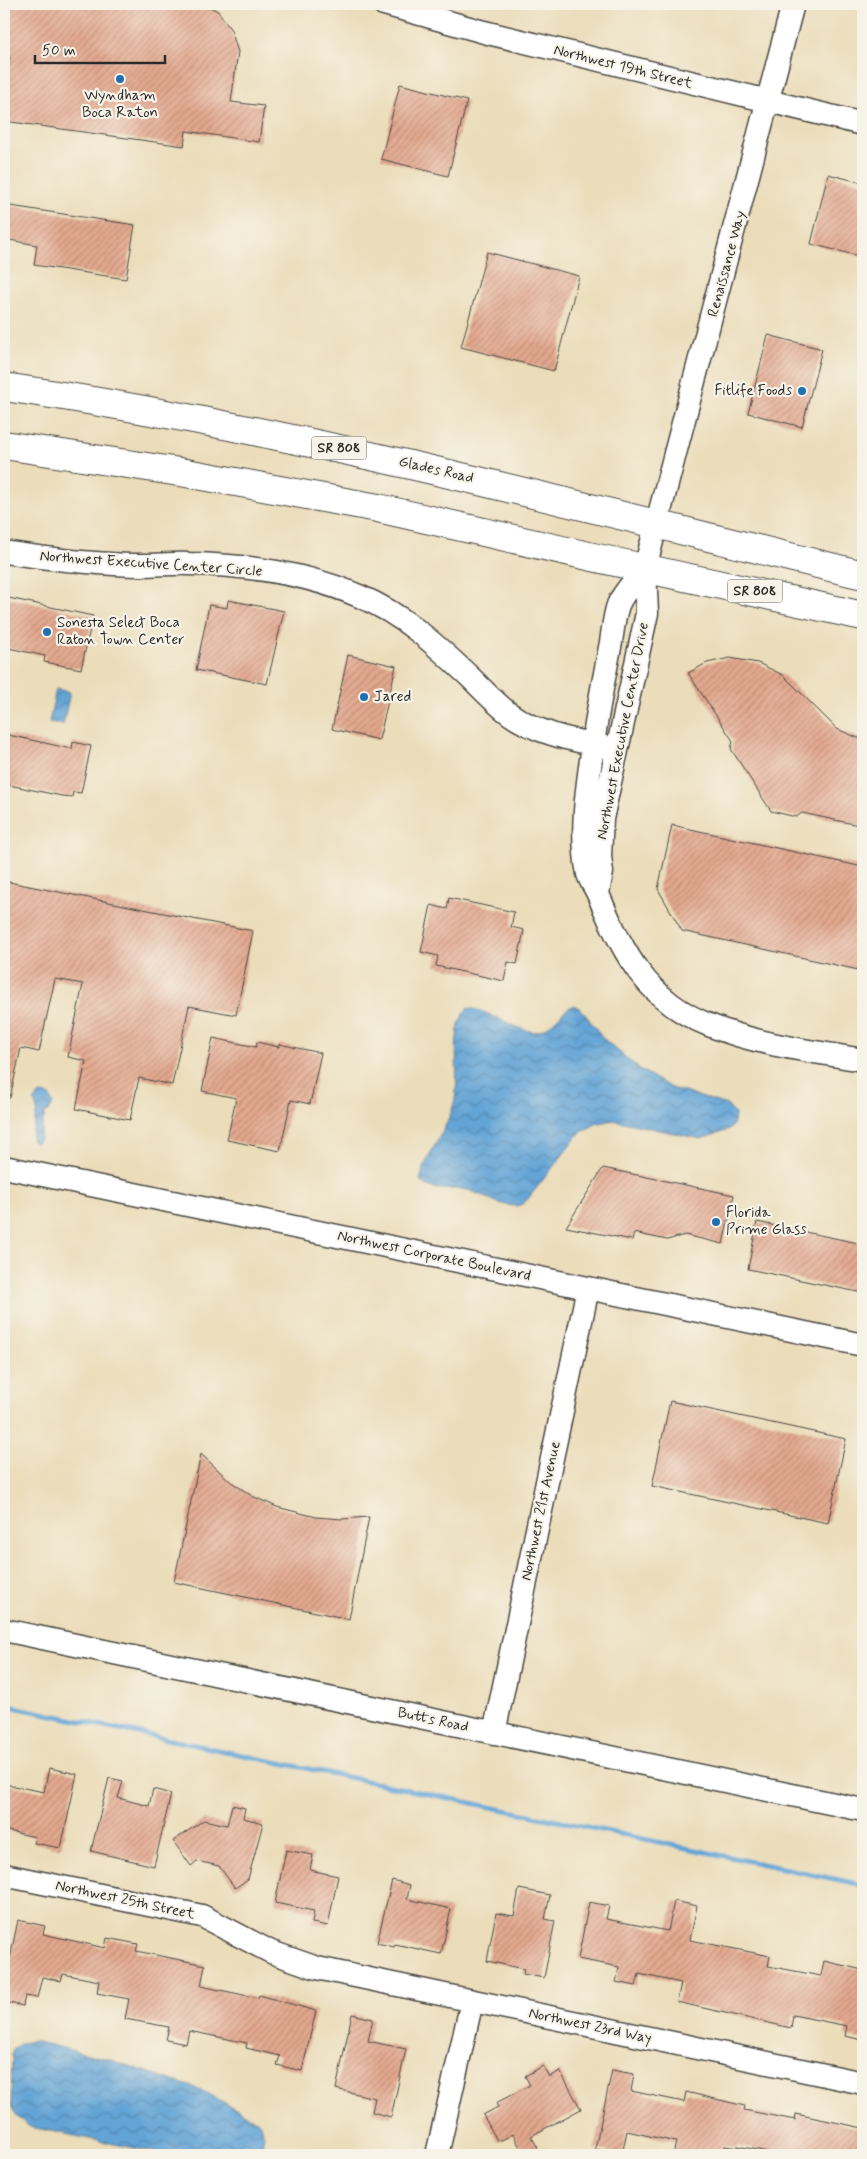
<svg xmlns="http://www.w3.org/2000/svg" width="867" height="2159" font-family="Mynerve,sans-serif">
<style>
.water{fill:url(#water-waves);stroke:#476880}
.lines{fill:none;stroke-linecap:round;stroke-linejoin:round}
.stream{stroke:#63a4d6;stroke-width:5}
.building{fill:url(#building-hatch)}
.minor-casing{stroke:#484640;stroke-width:25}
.major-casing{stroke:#484640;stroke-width:30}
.minor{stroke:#fff;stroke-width:22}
.major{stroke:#fff;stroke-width:28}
.poi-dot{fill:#1f6fb2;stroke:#f7f3e8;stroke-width:2}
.labels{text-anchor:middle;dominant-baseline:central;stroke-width:4.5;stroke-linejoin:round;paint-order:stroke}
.shield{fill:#f7f3e8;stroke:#686764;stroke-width:1}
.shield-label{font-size:14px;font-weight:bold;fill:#2b2b2b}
.street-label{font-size:15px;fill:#2b2b2b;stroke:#f7f3e8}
.poi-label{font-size:15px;fill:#2b2b2b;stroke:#f7f3e8;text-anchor:start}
</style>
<defs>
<pattern id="water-waves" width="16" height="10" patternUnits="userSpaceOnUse" patternTransform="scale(1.25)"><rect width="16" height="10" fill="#63a4d6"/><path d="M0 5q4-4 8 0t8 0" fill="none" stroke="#5286ae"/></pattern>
<pattern id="building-hatch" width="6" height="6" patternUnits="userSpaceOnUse" patternTransform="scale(1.25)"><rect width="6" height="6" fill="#e4a98f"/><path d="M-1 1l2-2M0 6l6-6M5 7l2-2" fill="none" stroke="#b98a75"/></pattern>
</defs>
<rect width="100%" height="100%" fill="#f7f3e8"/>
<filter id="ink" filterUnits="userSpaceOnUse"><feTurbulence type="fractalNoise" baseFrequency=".02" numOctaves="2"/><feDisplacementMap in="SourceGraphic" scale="10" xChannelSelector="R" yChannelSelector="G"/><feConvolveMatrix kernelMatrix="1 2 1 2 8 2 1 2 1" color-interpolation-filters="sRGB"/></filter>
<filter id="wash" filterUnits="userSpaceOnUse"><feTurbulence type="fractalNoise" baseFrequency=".0096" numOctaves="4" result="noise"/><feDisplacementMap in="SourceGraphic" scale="20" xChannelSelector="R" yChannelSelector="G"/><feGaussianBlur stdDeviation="1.12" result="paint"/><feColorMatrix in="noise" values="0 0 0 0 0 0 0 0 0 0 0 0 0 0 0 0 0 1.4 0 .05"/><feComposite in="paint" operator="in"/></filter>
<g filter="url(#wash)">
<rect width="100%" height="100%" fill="#ebddba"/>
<path class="water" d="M56 689 70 692 63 725 49 722Z
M574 1005 581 1009 604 1039 638 1068 671 1088 727 1105 735 1114 734 1123 729 1130 701 1139 613 1120 596 1124 580 1133 527 1200C524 1203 521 1205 517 1206 500 1207 484 1195 468 1190 451 1186 434 1195 420 1180 427 1151 449 1129 455 1099 460 1073 449 1027 468 1008 490 1010 524 1036 539 1031 553 1027 561 1010 574 1005Z
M40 1094 49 1095 53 1104 50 1110 45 1113 39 1141 35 1143 31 1140 37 1110 34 1101Z
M34 2041 108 2059 202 2090 259 2122 264 2135 262 2148 254 2155H169L30 2127 17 2117 11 2106 12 2051 21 2043Z"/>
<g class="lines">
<path class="stream" d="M4 1705 863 1885"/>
</g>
<g id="blocks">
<path class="building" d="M4 4H204L218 11 231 30 238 52 231 102 264 106 259 142 186 131 184 146 4 121V101L10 57 4 56Z
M400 84 467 101 448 176 381 159Z
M828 174 863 183V257L811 244Z
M4 205 135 225 126 279 34 265 37 245 4 239Z
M487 252 579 276 554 371 461 347Z
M768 335 822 349 802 427 748 413Z
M4 597 93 616 81 669 44 662 45 656 4 647Z
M228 600 284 611 267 684 196 670 209 605 227 608Z
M348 655 396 666 379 740 332 729Z
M730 658 758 663 783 675 837 729 863 740V826L802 813 796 817 771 811 731 749 733 741 688 673 707 663Z
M4 734 72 749 73 742 91 746 81 793 73 792 72 797 62 796 4 784Z
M672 825 863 867V971L682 931 658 889Z
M4 881 253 931 236 1015 189 1006 172 1085 139 1078 130 1120 76 1109 86 1061 68 1057 83 984 55 979 39 1052 21 1048 10 1098H4Z
M449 898 514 912 511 927 524 930 517 964 508 962 504 981 436 966 438 956 421 952 431 905 447 909Z
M213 1038 256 1047 257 1042 279 1047V1044L321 1053 310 1104 291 1100 280 1151 227 1140 236 1098 202 1091Z
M603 1168 734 1195 723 1244 685 1235 667 1240 634 1233 632 1240 566 1227Z
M757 1222 863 1244V1293L748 1269Z
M670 1401 846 1439 828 1523 652 1486Z
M201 1454 230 1481 252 1496 277 1507 316 1517 342 1519 369 1517 349 1619 174 1582Z
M49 1768 77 1774 61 1848 34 1843 35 1837 4 1830V1784L44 1792Z
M109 1778 123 1781 118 1798 149 1806 153 1789 171 1794 154 1866 91 1851Z
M232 1805 245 1808 243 1818 263 1823 248 1879 235 1888 219 1866 197 1861 191 1866 173 1841 204 1820 227 1825Z
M286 1850 313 1855 310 1870 338 1876 328 1926 312 1923 314 1911 275 1903Z
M392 1880 410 1885 407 1899 451 1909 441 1954 395 1944 394 1947 377 1943Z
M519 1889 550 1895 545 1919 555 1921 544 1978 523 1974 524 1969 487 1961 496 1913 514 1916Z
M674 1901 697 1906 690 1940 770 1956 768 1966 821 1976 824 1961 863 1970V2040L845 2036 847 2026 793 2015 791 2028 677 2002 681 1983 639 1974 636 1986 616 1982 619 1967 578 1959 589 1902 609 1906 606 1919 668 1931Z
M18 1920 45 1926 43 1934 105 1948 107 1938 138 1944 136 1951 205 1965 201 1986 258 1998 259 1995 316 2011 302 2071 277 2065 280 2056 246 2048 247 2043 189 2031 186 2044 166 2040 169 2027 125 2019 129 1999 97 1993 99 1981 63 1974 61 1981 42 1977 37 1998 25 1996 23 2006 4 2002V1987Z
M352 2014 373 2019 368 2041 406 2049 391 2117 372 2112 375 2098 336 2089Z
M543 2066 549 2077 560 2071 581 2109 531 2136 538 2148 524 2155 513 2134 498 2142 483 2115 498 2107 496 2103 530 2085 525 2076Z
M612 2070 634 2074 631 2091 684 2102 686 2092 745 2106 744 2110 795 2120 796 2114 863 2128V2155H784L737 2146V2148L725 2146 724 2155 703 2151 702 2155H673L676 2142 627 2131 622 2155 595 2149Z"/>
</g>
</g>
<g filter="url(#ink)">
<use href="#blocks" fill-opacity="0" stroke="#484640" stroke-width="1"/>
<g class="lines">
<g class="minor-casing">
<path id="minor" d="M384 4 484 32 863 124
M4 552C50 559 97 565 143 565 158 565 174 563 189 564 246 565 306 573 359 596 403 614 437 646 471 678 483 690 496 704 510 714 538 734 573 740 606 747
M645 568C637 579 623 592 618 605 614 616 613 630 611 642 605 674 598 706 594 738 588 782 579 830 588 874 590 881 595 887 598 894 622 952 647 1001 709 1025 758 1045 811 1051 863 1060
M598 893 602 872 600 856 602 819 647 613 645 568 793 4
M4 1167 863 1345
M4 1630 863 1810
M494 1733 588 1288
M4 1875 202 1916 271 1952 317 1968 863 2083
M437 2155 472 2001"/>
</g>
<g class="major-casing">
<path id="major" d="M4 387C295 429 578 506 863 575
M4 445 186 473 378 508 593 557 863 616"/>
</g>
<use href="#minor" class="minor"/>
<use href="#major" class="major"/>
</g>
</g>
<g class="poi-dot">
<circle cx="120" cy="79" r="5"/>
<circle cx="802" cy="391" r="5"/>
<circle cx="47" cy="632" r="5"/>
<circle cx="364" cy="697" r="5"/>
<circle cx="716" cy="1222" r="5"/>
</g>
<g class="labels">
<g class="shield">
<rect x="311.5" y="436.5" width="55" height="23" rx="4"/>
<rect x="727.5" y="579.5" width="55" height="23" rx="4"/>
</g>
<g class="shield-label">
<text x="339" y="448">SR 808</text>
<text x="755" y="591">SR 808</text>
</g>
<g class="street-label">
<text transform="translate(623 67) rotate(14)">Northwest 19th Street</text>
<text transform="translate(727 264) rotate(-75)">Renaissance Way</text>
<text transform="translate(436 470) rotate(13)">Glades Road</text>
<text transform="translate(151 564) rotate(4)">Northwest Executive Center Circle</text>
<text transform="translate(623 731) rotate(-79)">Northwest Executive Center Drive</text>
<text transform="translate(434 1256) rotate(12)">Northwest Corporate Boulevard</text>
<text transform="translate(541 1511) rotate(-78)">Northwest 21st Avenue</text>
<text transform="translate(433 1720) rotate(12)">Butts Road</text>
<text transform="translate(125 1900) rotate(12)">Northwest 25th Street</text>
<text transform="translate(590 2026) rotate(12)">Northwest 23rd Way</text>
</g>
<g class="poi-label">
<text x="120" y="96" text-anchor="middle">Wyndham<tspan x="120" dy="17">Boca Raton</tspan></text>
<text x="792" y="391" text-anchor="end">Fitlife Foods</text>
<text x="57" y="623">Sonesta Select Boca<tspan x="57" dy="17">Raton Town Center</tspan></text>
<text x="374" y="697">Jared</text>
<text x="726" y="1213">Florida<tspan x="726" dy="17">Prime Glass</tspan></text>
</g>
</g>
<rect width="867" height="2159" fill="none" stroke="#f7f3e8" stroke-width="20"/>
<path d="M35 55v8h130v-8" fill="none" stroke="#2b2b2b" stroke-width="2.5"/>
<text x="42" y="55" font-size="15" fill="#2b2b2b" stroke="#f7f3e8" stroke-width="4" paint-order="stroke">50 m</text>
</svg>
